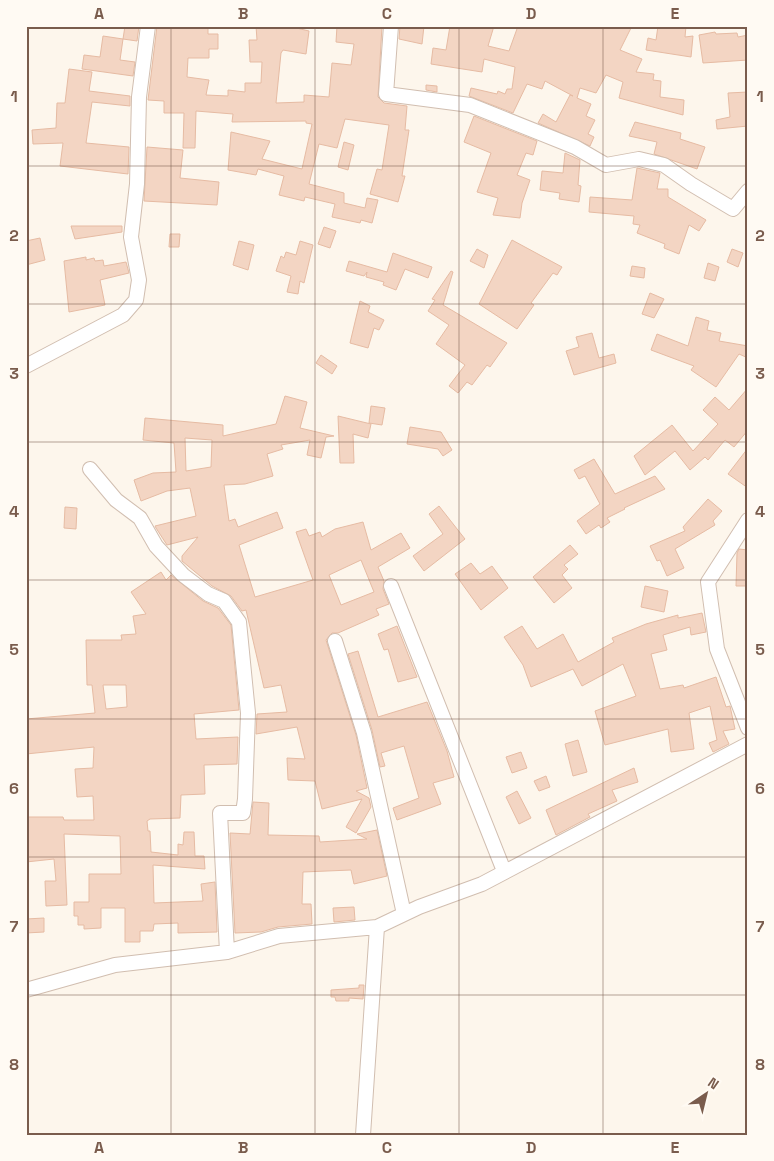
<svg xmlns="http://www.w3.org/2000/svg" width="774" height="1161" font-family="'Space Grotesk',sans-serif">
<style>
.building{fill:#f3d5c3;stroke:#e6bba3;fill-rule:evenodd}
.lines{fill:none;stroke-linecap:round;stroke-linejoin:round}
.minor-casing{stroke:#d1beb0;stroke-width:16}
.minor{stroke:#fff;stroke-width:14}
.grid{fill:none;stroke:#7a5c4d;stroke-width:1;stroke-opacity:0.55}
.neatline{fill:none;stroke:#7a5c4d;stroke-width:2}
.grid-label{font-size:16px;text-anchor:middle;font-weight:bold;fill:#7a5c4d}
</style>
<rect width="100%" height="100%" fill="#fdf6ec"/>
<path class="building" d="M125 26H139L137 41 123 39Z
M157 26 208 28V34H218V49H209V58H188L187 77 209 80 206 95 228 96V90L245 92V83H261L262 62H250L249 40H257L256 26H288L309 31 306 54 283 50 281 53 276 103 304 102V95L329 97 332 63 351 65 354 44 336 42 337 26H382L378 97 384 103 407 106 405 130H409L402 176H405L398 202 370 194 377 169 382 170 389 125 345 119 337 148 319 144 309 184 344 193V203L365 208 367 198 378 200 372 223 361 220 360 223 332 217 335 204 305 197 304 201 279 195 284 176 258 169 256 175 228 170 231 132 270 141 262 159 302 169 312 124 306 123V121L232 122 233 114 196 111 195 148H183L184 113H164V101L148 100Z
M400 26H424L422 44 399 39Z
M450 26H494L488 46 509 51 518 26H632L620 50 642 59 636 72 654 74 653 80 661 81 660 97 684 100 683 115 619 98 623 82 606 75 596 93 580 88 577 98 591 104 586 116 595 120 588 134 594 137 590 146 538 123 543 114 556 122 570 95 573 96 545 81 542 89 527 84 513 113 469 96 471 88 497 94 498 91 505 94 507 89H512L515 67 484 59 482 72 431 64 433 48 446 50Z
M658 26H686L685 37 693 36 691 57 646 50 648 38 656 40Z
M715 32 716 34 737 33 738 37 748 35V60L703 63 699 35Z
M103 36 123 39 120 60 135 62 133 76 82 69 84 55 100 57Z
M69 69 92 72 89 91 130 96V106L92 102 86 143 129 147 128 174 60 166 63 143 33 144 32 130 56 128 57 103H65Z
M426 85 437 86V92L426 90Z
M748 92V126L717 129 716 120 730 117 728 93Z
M474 116 537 141 533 155 526 153 517 175 530 180 522 203 520 218 493 215 498 198 477 192 491 153 464 142Z
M635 122 681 133 680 139 705 147 697 169 654 154 657 142 629 136Z
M344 142 354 145 348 170 338 167Z
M147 147 183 150 180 178 219 182 217 205 144 201Z
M565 153 580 160 578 185 581 186 579 202 559 199 560 193 540 190 542 171 563 173Z
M637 168 660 173 657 189H668V197L706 220 699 231 689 225 679 254 664 248 665 244 637 233 640 225 633 224 634 216 589 212 590 197 632 200Z
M71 226H122V232L75 239Z
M324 227 336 231 330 248 318 244Z
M170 234H180L179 247H169Z
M40 238 45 260 26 265V241Z
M512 240 562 267 557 275 553 273 531 303 534 305 517 329 479 304Z
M239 241 254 245 248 270 233 265Z
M300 241 313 245 304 283 300 281 298 294 287 292 291 276 276 271 281 256 284 258 286 252 296 255Z
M477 249 488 255 484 268 470 261Z
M732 249 743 253 738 267 727 262Z
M393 253 432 267 428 278 405 269 396 290 383 285 384 282 366 277 367 272 364 276 346 271 349 261 387 272Z
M86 257V260L94 258 95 261 103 260 104 266 126 262 129 273 100 280 105 305 69 312 64 261Z
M708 263 719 267 715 281 704 278Z
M632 266 645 268 644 278 630 276Z
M451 271 453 272 443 305 507 343 490 367 487 365 472 385 467 382 458 393 449 386 465 365 436 344 449 325 428 311 435 300 432 299Z
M650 293 664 299 654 318 642 314Z
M360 301 370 306 368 312 384 320 379 330 374 328 368 348 350 343Z
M696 317 709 321 707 330 721 333 719 341 748 346V358L739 354 716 387 691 370 694 366 651 350 657 334 688 346Z
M592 333 599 358 614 354 616 363 574 375 566 351 579 347 576 337Z
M321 355 337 366 332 374 316 363Z
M748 388V430L734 447 725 440 708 460 705 457 690 470 675 451 645 475 634 456 672 425 693 451 718 424 703 410 715 397 729 410Z
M285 396 307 402 300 428 334 436 326 437 321 458 307 455 310 440 281 445 283 449 267 454 273 476 245 484 224 485 229 521 235 519 238 527 277 512 283 528 239 545 255 597 313 580 296 532 306 529 309 536 320 532 322 537 335 529 363 522 371 550 401 533 410 548 378 567 384 581 383 589 389 604 376 609 379 615 338 633H332L326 640 356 735 367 788 356 791 369 798 371 807 356 833 346 827 362 799 322 809 315 781 288 780 287 758 305 759 297 727 256 734 257 714 287 712 281 685 264 688 246 610 242 611 231 596 212 586 182 561V556L198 537 167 545 156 528 155 526 196 516 190 488 167 491 141 501 134 480 153 473 176 472 174 443 143 440 145 418 223 425V436L276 424ZM185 438 212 440 211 467 186 471ZM361 560 374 592 341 605 329 575Z
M371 406 385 408 382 425 369 423Z
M338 416 371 424 368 438 353 434 354 463H340Z
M410 427 441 432 452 450 443 456 438 449 407 444Z
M748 448V488L728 474Z
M594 459 615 494 655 476 665 489 624 508 625 509 607 518 610 522 601 528 599 525 586 534 577 521 600 504 585 476 579 479 574 470Z
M708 499 722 511 713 521 715 525 675 549 684 568 667 576 660 560 657 561 650 546 685 531 683 527Z
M439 506 465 539 424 571 413 556 443 534 429 514Z
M65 507 77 508 76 529 64 528Z
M570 545 578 554 564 565 568 569 562 575 572 588 554 603 533 577Z
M739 549 748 550V586H736L737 553Z
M471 563 480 574 492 566 508 588 481 610 455 574Z
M161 572 166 580 171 575 203 601 218 608 231 625 239 710 194 714 196 739 238 737 237 764 204 765 205 794 181 795 180 818 150 819 147 821 148 831H150L151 852 178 855V844L183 845 184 832H194L195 856H204L205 869 153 865 154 903 203 901 201 884 215 882 217 932 178 933V923L154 924 153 931H140V942H125V908H101V928L84 929V925H78V916H74V902H89V874H121L120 836 64 834 67 905 46 906 45 881H56L54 859 26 862V817H63L64 820H94L93 796 77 797 75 769 93 768 94 747 26 754V719L95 713 92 685H87L86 640H122L121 635 136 634 133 616 146 614 131 592ZM103 685H126L127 707 106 709Z
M645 586 668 591 664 612 641 607Z
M702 613 706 632 691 635 690 627 663 635 667 650 651 654 660 689 683 685 684 688 716 677 726 707 730 706 735 729 723 731 729 744 713 752 709 743 717 740 710 706 689 713 694 749 671 752 668 729 605 745 595 711 636 696 623 664 582 686 573 669 531 687 523 665 504 637 522 626 537 649 563 634 578 662 614 642 612 638 646 624 678 615V618Z
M397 626 417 677 398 682 388 649 384 650 378 634Z
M358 651 378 717 427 702 447 751 454 777 433 783 441 804 397 820 393 808 419 798 404 746 381 753 385 766 380 767 372 730 348 654Z
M578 740 587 772 573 776 565 744Z
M521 752 527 768 512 773 506 757Z
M634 768 638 782 612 790 617 801 588 814 590 817 556 835 546 810Z
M546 776 550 787 539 791 534 781Z
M517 791 531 818 519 824 506 797Z
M253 802 269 803 268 835 319 836 320 842 367 839 357 834 377 830 387 876 354 884 351 870 303 872 302 904H311L312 924 278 927 261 932 235 933 230 833 250 834Z
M354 907 355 920 334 922 333 908Z
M44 918V932L26 933V919Z
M359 985H364L363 999 349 998V1001H336L335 997H331V990L359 988Z"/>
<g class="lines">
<g class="minor-casing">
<path id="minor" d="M391 26 386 94 470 105 575 147 606 165 639 159 664 165 691 184 733 209 748 191
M26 366 123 315 136 300 139 280 131 237 137 184 139 97 148 26
M90 469 116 500 140 518 156 546 183 575 208 594 224 601 239 622 248 713 245 799 243 813H220L227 952
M748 520 708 582 717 649 748 728
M391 586 504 871
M335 641 364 733 404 914
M26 990 115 965 227 952 279 936 377 927 419 907 482 884 748 744
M363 1135 377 927"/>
</g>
<use href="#minor" class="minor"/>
</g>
<path class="grid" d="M171 26V1135M315 26V1135M459 26V1135M603 26V1135M26 166H748M26 304H748M26 442H748M26 580H748M26 719H748M26 857H748M26 995H748"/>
<rect width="774" height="1161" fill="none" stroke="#fffaf3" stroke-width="55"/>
<g transform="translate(706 1094) rotate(35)" stroke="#fffaf3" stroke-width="4" paint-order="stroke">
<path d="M0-4L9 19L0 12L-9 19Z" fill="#7a5c4d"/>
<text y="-8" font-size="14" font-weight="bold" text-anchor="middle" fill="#7a5c4d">N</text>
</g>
<rect x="28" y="28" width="718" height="1106" class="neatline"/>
<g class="grid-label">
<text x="99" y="19">A</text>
<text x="243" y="19">B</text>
<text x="387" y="19">C</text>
<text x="531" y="19">D</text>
<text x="675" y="19">E</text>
<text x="14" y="102">1</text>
<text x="760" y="102">1</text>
<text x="14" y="241">2</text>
<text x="760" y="241">2</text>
<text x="14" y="379">3</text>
<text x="760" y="379">3</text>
<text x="14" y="517">4</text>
<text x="760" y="517">4</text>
<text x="14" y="655">5</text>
<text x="760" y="655">5</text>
<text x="14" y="794">6</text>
<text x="760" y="794">6</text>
<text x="14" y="932">7</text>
<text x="760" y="932">7</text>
<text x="14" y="1070">8</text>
<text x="760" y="1070">8</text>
<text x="99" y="1153">A</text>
<text x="243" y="1153">B</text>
<text x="387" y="1153">C</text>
<text x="531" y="1153">D</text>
<text x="675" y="1153">E</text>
</g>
</svg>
